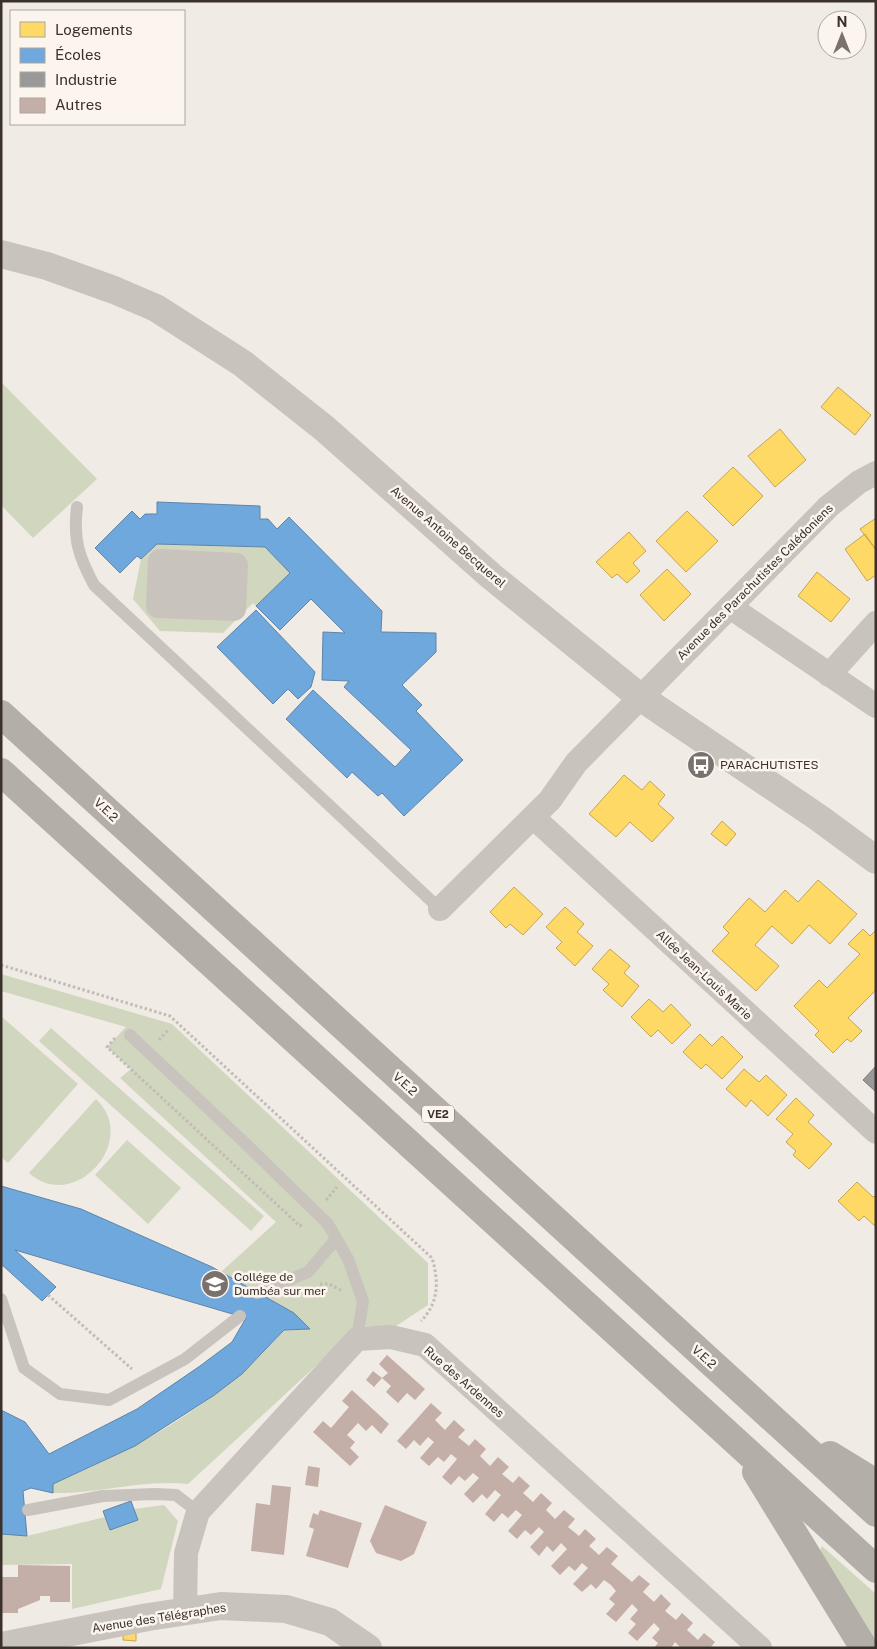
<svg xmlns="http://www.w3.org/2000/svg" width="877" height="1649" font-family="'Public Sans',sans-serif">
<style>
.green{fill:#d1d6bf}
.homes{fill:#ffd966;stroke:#c4a654}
.schools{fill:#6fa8dc;stroke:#5f84a7}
.industry{fill:#999;stroke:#7d7a78}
.building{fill:#c3afa7}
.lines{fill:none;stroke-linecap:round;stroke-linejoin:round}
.path{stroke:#c2bbb6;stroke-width:3;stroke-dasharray:2.5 2.5;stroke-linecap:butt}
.service{stroke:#c9c3be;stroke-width:12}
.minor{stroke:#c9c3be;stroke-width:24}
.tertiary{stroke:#c9c3be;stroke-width:28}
.trunk{stroke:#b4aea8;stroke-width:28}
.labels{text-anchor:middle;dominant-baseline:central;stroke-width:5;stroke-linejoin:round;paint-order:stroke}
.shield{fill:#fbf5ee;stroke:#756b66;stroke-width:1}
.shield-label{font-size:11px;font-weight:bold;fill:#3b302b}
.street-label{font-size:12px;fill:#3b302b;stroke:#fbf5ee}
.poi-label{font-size:12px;fill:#3b302b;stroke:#fbf5ee;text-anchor:start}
</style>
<rect width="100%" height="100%" fill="#f0ebe5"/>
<path class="green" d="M1 382 97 479 33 538 1 505Z
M157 544 265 547 290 573 256 606 253 603 223 633 160 631 133 599 141 559Z
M1 974 172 1024 428 1263V1305L396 1326H359L188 1484C142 1479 99 1494 53 1493V1484C138 1448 224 1401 284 1330L310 1329 294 1313 221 1272 276 1222 120 1078 131 1069 107 1047 126 1027 1 991Z
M1 1016 78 1084 8 1163 1 1157Z
M51 1028 264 1216 251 1231 39 1041Z
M96 1099C140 1140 75 1214 29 1173Z
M127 1140 181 1188 148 1224 95 1175Z
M164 1505 178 1521 161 1589 72 1609V1564L1 1565V1534L27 1536 105 1517 110 1529 138 1520 134 1509Z
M822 1546 876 1594V1648L819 1554Z"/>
<path class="homes" d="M838 387 871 415 855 435 821 407Z
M780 429 806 460 775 487 748 456Z
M733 467 763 496 733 526 703 496Z
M687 511 718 541 686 572 656 541Z
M876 518V550L860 529Z
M629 532 646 551 633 563 640 571 627 583 617 574 612 578 596 562Z
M865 534 876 550V575L867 581 845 549Z
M667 569 691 594 664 621 640 595Z
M817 572 850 599 831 622 798 596Z
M624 775 642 790 650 781 665 795 658 804 674 818 652 842 630 822 616 837 589 814Z
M722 821 736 834 726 846 711 834Z
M818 880 857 914 830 944 809 925 792 944 772 926 755 945 779 966 756 991 712 951 729 933 723 927 749 898 765 912 785 890 798 902Z
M514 887 543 914 523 935 510 924 506 928 490 912Z
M565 907 584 924 577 932 593 946 575 966 556 948 562 942 546 927Z
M863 929 870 936 876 930V990L848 1018 862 1031 851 1042 847 1039 833 1053 815 1035 819 1031 794 1006 819 980 827 988 860 954 848 944Z
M610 949 630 966 624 973 639 986 622 1007 603 990 609 984 592 969Z
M649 999 663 1012 671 1004 691 1025 672 1044 658 1030 651 1037 631 1017Z
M700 1034 712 1046 722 1036 743 1057 722 1079 706 1064 701 1069 683 1052Z
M744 1069 759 1082 766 1075 787 1095 768 1116 751 1100 746 1107 726 1089Z
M796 1098 814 1115 808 1122 832 1144 809 1169 793 1155 796 1151 786 1142 793 1134 776 1119Z
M857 1182 873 1197 876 1196V1227L864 1216 859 1221 838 1201Z
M123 1632 136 1633V1641L123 1640Z"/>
<path class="schools" d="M157 502 260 506V519H268L277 529 289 517 382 611 381 632 436 633V652L402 685 422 705 416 711 463 760 404 816 382 793 378 796 352 772 347 778 286 719 313 690 395 767 411 750 344 687 349 681 322 680 323 632 345 633 311 599 280 630 256 606 290 573 265 547 157 544 141 559 137 556 120 573 95 548 132 511 140 519 145 514H157Z
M256 610 315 672 311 687 298 699 288 689 273 704 217 647Z
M1 1186 81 1209 212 1267 294 1313 310 1329 284 1330 242 1374 213 1396 135 1446 53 1484V1493L31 1488 23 1491 27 1536 1 1534V1410L25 1422 49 1454 137 1409 200 1366 232 1342 246 1318 15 1250 56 1287 42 1301 1 1264Z
M131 1501 138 1520 110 1530 103 1511Z"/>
<path class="industry" d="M876 1066V1092L863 1080Z"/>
<path class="building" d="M387 1355 425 1389 415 1400 407 1393 398 1403 386 1392 391 1386 382 1378 388 1373 379 1364Z
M373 1371 382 1378 374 1387 366 1380Z
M352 1390 389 1424 381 1434 372 1425 366 1431 358 1423 347 1435 355 1442 350 1448 359 1457 350 1466 313 1432 323 1421 331 1428 349 1407 342 1401Z
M431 1403 442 1413 435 1420 445 1430 454 1420 465 1430 458 1437 469 1446 475 1439 486 1449 480 1456 490 1466 498 1457 509 1467 502 1474 513 1483 519 1476 530 1486 523 1493 533 1502 541 1493 552 1503 546 1510 555 1519 564 1510 575 1519 568 1527 579 1536 585 1529 596 1539 589 1546 599 1555 607 1547 618 1556 611 1564 632 1582 639 1575 650 1584 643 1592 654 1602 661 1594 671 1604 665 1611 676 1620 682 1613 693 1623 687 1630 698 1640 704 1633 715 1642 710 1648H681L675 1642 671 1648H654L658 1643 652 1638 660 1629 654 1623 637 1641 628 1633 636 1624 630 1619 638 1610 632 1604 616 1622 606 1614 615 1604 609 1599 616 1591 611 1585 604 1580 596 1589 591 1584 582 1592 573 1584 588 1568 582 1563 575 1571 569 1566 560 1575 551 1566 567 1549 561 1543 553 1552 547 1546 539 1556 530 1547 544 1532 539 1527 531 1535 525 1530 517 1539 508 1531 522 1515 516 1510 508 1518 502 1513 494 1522 485 1514 501 1495 495 1490 487 1499 482 1494 473 1503 464 1494 479 1478 473 1473 465 1481 459 1476 451 1485 442 1477 457 1459 451 1454 444 1462 438 1457 429 1466 420 1458 434 1442 428 1437 420 1446 414 1440 406 1449 397 1441Z
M308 1466 320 1468 318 1487 305 1485Z
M272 1485 291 1487 284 1555 251 1551 256 1503 270 1505Z
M385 1505 427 1522 414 1554 401 1561 376 1553 370 1541Z
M320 1510 362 1523 348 1568 306 1556 314 1529 309 1527 313 1513 318 1515Z
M18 1565 70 1566V1602H50V1596H40V1600L18 1609V1613H1V1577H18Z"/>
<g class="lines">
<path class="path" d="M1 965 170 1016 432 1258C439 1281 439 1303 421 1321
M115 1038 107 1047 300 1226 303 1223
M159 1040 169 1029
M326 1200 337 1187
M320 1284H329L342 1291
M48 1295 132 1369"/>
<path class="service" d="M77 507C73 540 79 557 94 585L440 909
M130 1035 246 1144 328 1224 348 1259 363 1301 357 1339
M257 1293 308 1272 336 1239
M1 1299 24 1368 60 1394 109 1400 185 1359 240 1316
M28 1510 103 1496 155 1494 176 1495 198 1512"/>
<path class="minor" d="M160 561 236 565 234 609 158 606Z
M204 586a8 8 0 1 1 16 0a8 8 0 1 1-16 0Z
M159 583 204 585
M730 607 876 706
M829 675 876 623
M533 817 876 1132
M440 909 550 800 576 763 829 506 859 482 876 473
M185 1612 186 1553 198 1512 357 1339 391 1337 425 1345 760 1648"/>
<path class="tertiary" d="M1 254 47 266 114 290 156 308 242 363 324 428 491 576 640 697 819 818 876 860
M1 1646 148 1617 221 1606 286 1609 330 1622 368 1648"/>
<path class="trunk" d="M1 714 876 1513
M1 772 876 1569
M830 1455 876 1483
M756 1472 864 1648"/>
</g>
<defs>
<g id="bus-disc" transform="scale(1.4375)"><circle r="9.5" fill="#7a716c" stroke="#fbf5ee"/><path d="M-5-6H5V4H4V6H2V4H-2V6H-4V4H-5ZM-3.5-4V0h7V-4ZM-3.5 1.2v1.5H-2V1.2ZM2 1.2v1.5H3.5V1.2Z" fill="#fff"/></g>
<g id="school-disc" transform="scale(1.4375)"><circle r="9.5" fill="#7a716c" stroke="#fbf5ee"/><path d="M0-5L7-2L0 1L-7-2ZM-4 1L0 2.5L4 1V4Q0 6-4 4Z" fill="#fff"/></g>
</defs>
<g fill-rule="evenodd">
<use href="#bus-disc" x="701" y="765"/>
<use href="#school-disc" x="215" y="1284"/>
</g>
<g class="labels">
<rect class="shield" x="422" y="1105.5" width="32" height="17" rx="4"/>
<g class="shield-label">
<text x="438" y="1114">VE2</text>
</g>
<g class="street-label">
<text transform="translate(448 537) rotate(41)">Avenue Antoine Becquerel</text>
<text transform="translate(755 582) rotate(-45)">Avenue des Parachutistes Calédoniens</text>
<text transform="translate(106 810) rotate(43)">V.E.2</text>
<text transform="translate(704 975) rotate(43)">Allée Jean-Louis Marie</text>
<text transform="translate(405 1084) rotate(42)">V.E.2</text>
<text transform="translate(704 1357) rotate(42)">V.E.2</text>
<text transform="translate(464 1382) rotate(41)">Rue des Ardennes</text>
<text transform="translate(159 1618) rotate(-9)">Avenue des Télégraphes</text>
</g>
<g class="poi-label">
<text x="720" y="765">PARACHUTISTES</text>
<text x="234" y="1277">Collége de<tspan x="234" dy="14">Dumbéa sur mer</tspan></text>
</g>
</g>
<rect width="877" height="1649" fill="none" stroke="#3b302b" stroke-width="5"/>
<rect x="10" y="10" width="175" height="115" fill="#fbf5ee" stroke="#aea6a0"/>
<rect x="20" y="22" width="25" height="15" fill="#ffd966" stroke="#aea6a0"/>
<text x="55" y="35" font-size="15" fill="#3b302b">Logements</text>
<rect x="20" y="48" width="25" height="15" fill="#6fa8dc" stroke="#aea6a0"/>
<text x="55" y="60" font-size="15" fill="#3b302b">Écoles</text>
<rect x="20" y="72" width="25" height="15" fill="#999999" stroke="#aea6a0"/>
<text x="55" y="85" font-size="15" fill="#3b302b">Industrie</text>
<rect x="20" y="98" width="25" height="15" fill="#c3afa7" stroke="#aea6a0"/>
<text x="55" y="110" font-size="15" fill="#3b302b">Autres</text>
<g transform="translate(842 35)"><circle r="24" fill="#fbf5ee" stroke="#aea6a0"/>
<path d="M0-4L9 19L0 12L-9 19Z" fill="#7a716c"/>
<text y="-8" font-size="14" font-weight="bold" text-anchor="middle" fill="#3b302b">N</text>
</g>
</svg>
